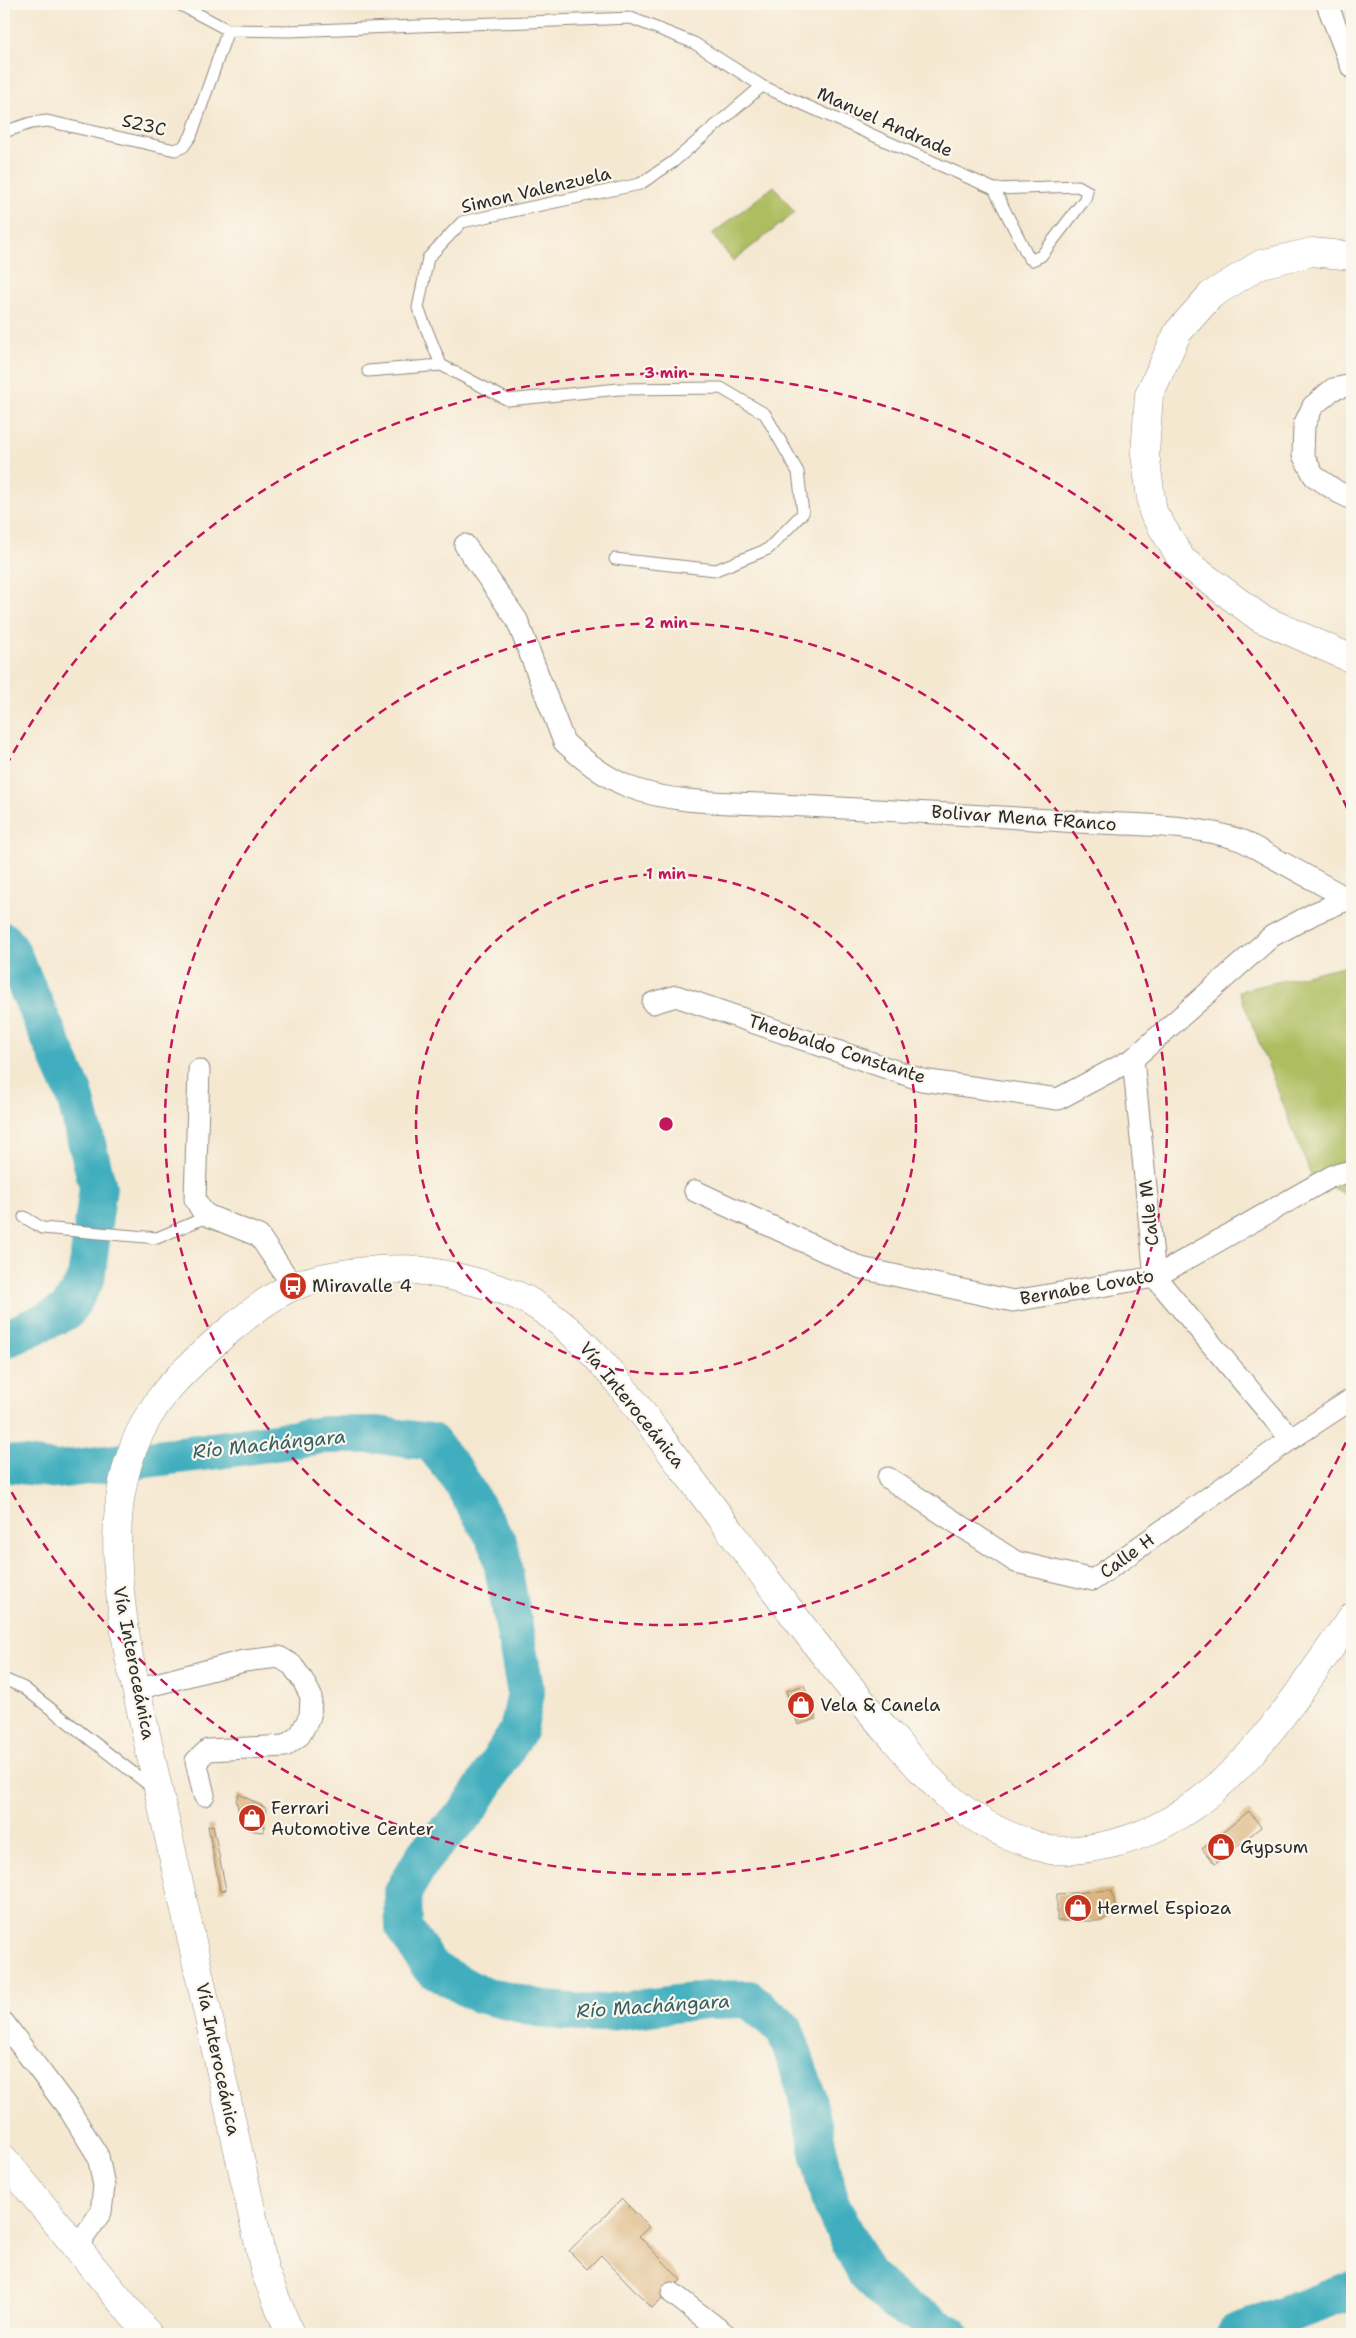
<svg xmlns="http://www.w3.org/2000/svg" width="1356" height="2338" font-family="'Shantell Sans',sans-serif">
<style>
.green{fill:#adbd60;stroke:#6c7446}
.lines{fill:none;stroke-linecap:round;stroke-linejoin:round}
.river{stroke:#41aebe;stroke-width:38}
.building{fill:#d9af74}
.service-casing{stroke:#908a7e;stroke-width:13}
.minor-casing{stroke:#908a7e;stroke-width:23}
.tertiary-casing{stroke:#908a7e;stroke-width:29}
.primary-casing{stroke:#908a7e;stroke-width:29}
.service{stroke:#fff;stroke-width:11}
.minor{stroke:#fff;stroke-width:21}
.tertiary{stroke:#fff;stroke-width:28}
.primary{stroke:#fff;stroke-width:28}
.ring{fill:none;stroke:#c2185b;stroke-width:2.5;stroke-dasharray:9 6}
.labels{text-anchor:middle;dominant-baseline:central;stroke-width:4.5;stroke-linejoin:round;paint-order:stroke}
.street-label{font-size:18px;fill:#2b2b2b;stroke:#fbf7ec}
.poi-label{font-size:18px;fill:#2b2b2b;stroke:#fbf7ec;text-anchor:start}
.water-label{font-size:19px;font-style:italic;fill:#345f66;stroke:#fbf7ec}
.centre{fill:#c2185b;stroke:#fbf7ec;stroke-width:2.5}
.ring-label{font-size:15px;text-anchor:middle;font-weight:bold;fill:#c2185b;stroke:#fbf7ec;stroke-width:4.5;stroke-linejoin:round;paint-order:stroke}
</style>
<rect width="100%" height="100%" fill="#fbf7ec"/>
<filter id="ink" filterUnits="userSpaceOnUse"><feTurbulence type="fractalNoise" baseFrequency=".02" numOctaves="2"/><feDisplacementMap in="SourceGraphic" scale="10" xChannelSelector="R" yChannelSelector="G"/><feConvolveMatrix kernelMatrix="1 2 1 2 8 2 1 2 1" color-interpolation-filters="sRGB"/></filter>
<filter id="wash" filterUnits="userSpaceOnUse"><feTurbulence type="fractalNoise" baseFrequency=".0096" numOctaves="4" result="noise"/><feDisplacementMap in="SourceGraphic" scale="20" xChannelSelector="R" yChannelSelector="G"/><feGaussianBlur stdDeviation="1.12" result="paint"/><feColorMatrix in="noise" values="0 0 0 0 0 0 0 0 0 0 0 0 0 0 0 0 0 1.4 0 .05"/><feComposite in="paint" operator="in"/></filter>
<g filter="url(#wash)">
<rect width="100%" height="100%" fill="#f5e8d1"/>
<path class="green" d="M774 186 795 213 733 261 712 234Z
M1352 964V1199L1310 1173 1239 991Z"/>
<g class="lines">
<path class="river" d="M4 941 11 951 74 1093 98 1187 86 1279 67 1311 4 1340
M4 1463 57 1470 212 1451 324 1435H378L431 1442 456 1473 499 1545 526 1693 518 1731 467 1812 426 1853 403 1892 404 1928 431 1968 478 1994 547 2010 594 2014 707 2000 749 1999 785 2030 805 2089 830 2202 866 2274 895 2302 951 2334
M1234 2334 1352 2290"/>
</g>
<g id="blocks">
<path class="building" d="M804 1685 816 1719 798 1725 786 1691Z
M239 1794 266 1808 264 1832 254 1831 242 1825 236 1800Z
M1249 1811 1261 1827 1215 1864 1202 1849Z
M213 1825 226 1890 220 1891 208 1826Z
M1112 1890 1116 1910 1102 1921H1057V1894Z
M622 2199 649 2227 639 2236 681 2280 652 2308 601 2255 587 2269 569 2251Z"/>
</g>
</g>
<g filter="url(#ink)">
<use href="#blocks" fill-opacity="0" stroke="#908a7e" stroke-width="1"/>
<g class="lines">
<g class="service-casing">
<path id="service" d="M179 4 228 30 288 31 631 18 694 43 762 86 994 189 1078 186 1087 191 1085 199 1041 256 1032 260 1029 258 994 189
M4 132 31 123 47 121 175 150 183 147 191 136 228 30
M368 371 441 365
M615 559 716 570 768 549 803 513 798 472 765 414 721 388 619 389 508 400 441 365 418 308 428 258 462 222 640 184 673 162 762 86
M24 1217 42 1228 157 1238 209 1216
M4 1679 24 1688 154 1789"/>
</g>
<g class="minor-casing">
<path id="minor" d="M1327 4 1352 68
M1352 385 1333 389 1313 406 1304 425 1303 455 1314 476 1338 492 1352 499
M465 545 517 620 564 742C583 760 605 777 629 787 675 805 734 802 783 805 881 810 980 815 1078 822 1132 825 1191 823 1243 841L1352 901
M653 1003 676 996 922 1080 1058 1099 1133 1059 1272 936 1315 913 1349 899
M1133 1059 1155 1277 1291 1439
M199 1070 195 1199 202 1211 209 1216 259 1236 293 1286
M695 1191 861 1268 1013 1301 1155 1277 1332 1176 1352 1171
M888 1478 1016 1562 1093 1580 1291 1439 1352 1399
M137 1689 244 1661 279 1657 292 1665 302 1679 311 1696 310 1716 300 1735 285 1746 208 1750 196 1761 204 1795
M4 2023 70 2111 98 2156 104 2186 101 2212 77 2247
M672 2293 725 2334"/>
</g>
<g class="tertiary-casing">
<path id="tertiary" d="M4 2159 148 2334"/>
</g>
<g class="primary-casing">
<path id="primary" d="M1352 256 1312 252 1261 264 1211 295 1178 332 1149 395 1145 454 1153 512 1182 560 1260 618 1352 659
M290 2334 265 2272 129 1657C114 1564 102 1469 167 1390 192 1361 262 1297 297 1285 322 1276 352 1272 379 1270 391 1270 404 1268 416 1270 448 1274 505 1287 532 1303 596 1342 638 1408 682 1467 752 1558 818 1653 894 1739 930 1782 969 1824 1024 1841 1032 1844 1042 1848 1050 1850 1071 1852 1095 1848 1115 1843 1227 1814 1289 1705 1352 1617"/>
</g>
<use href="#service" class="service"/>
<use href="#minor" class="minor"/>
<use href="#tertiary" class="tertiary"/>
<use href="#primary" class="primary"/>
</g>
</g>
<g class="ring">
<circle cx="666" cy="1124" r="250"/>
<circle cx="666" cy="1124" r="501"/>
<path d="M1352 1429A751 751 0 0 1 6 1482M6 766A751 751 0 0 1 1352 819"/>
</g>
<defs>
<g id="bus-disc" transform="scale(1.4375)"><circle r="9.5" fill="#c8321e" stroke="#fbf7ec"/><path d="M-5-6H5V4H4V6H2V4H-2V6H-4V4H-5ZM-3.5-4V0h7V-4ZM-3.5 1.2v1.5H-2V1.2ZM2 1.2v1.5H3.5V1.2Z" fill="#fff"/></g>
<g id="shop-disc" transform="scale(1.4375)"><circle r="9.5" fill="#c8321e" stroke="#fbf7ec"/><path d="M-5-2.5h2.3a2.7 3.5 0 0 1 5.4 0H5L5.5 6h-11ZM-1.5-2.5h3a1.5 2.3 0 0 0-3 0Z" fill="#fff"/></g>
</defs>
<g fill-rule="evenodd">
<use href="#bus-disc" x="293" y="1286"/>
<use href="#shop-disc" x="801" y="1705"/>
<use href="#shop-disc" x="252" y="1818"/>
<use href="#shop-disc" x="1221" y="1847"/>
<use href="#shop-disc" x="1078" y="1908"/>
</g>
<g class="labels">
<g class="street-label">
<text transform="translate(885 122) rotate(24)">Manuel Andrade</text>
<text transform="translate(144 125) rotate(13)">S23C</text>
<text transform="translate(536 190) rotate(-13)">Simon Valenzuela</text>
<text transform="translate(1024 818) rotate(4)">Bolivar Mena FRanco</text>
<text transform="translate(837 1049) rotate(18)">Theobaldo Constante</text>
<text transform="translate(1149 1213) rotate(-96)">Calle M</text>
<text transform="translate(1087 1287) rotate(-10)">Bernabe Lovato</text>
<text transform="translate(632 1405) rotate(51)">Vía Interoceánica</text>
<text transform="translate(1127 1556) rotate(-36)">Calle H</text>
<text transform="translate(134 1663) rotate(79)">Vía Interoceánica</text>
<text transform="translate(218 2059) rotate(78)">Vía Interoceánica</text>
</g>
<g class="poi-label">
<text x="312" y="1286">Miravalle 4</text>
<text x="820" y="1705">Vela &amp; Canela</text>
<text x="271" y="1808">Ferrari<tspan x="271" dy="21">Automotive Center</tspan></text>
<text x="1240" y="1847">Gypsum</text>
<text x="1097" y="1908">Hermel Espioza</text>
</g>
<g class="water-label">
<text transform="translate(269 1444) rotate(-6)">Río Machángara</text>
<text transform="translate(653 2006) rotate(-4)">Río Machángara</text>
</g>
</g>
<circle cx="666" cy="1124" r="8" class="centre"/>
<g class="ring-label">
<text x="666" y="378">3 min</text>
<text x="666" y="628">2 min</text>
<text x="666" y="879">1 min</text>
</g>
<rect width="1356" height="2338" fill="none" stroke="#fbf7ec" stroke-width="20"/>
</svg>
